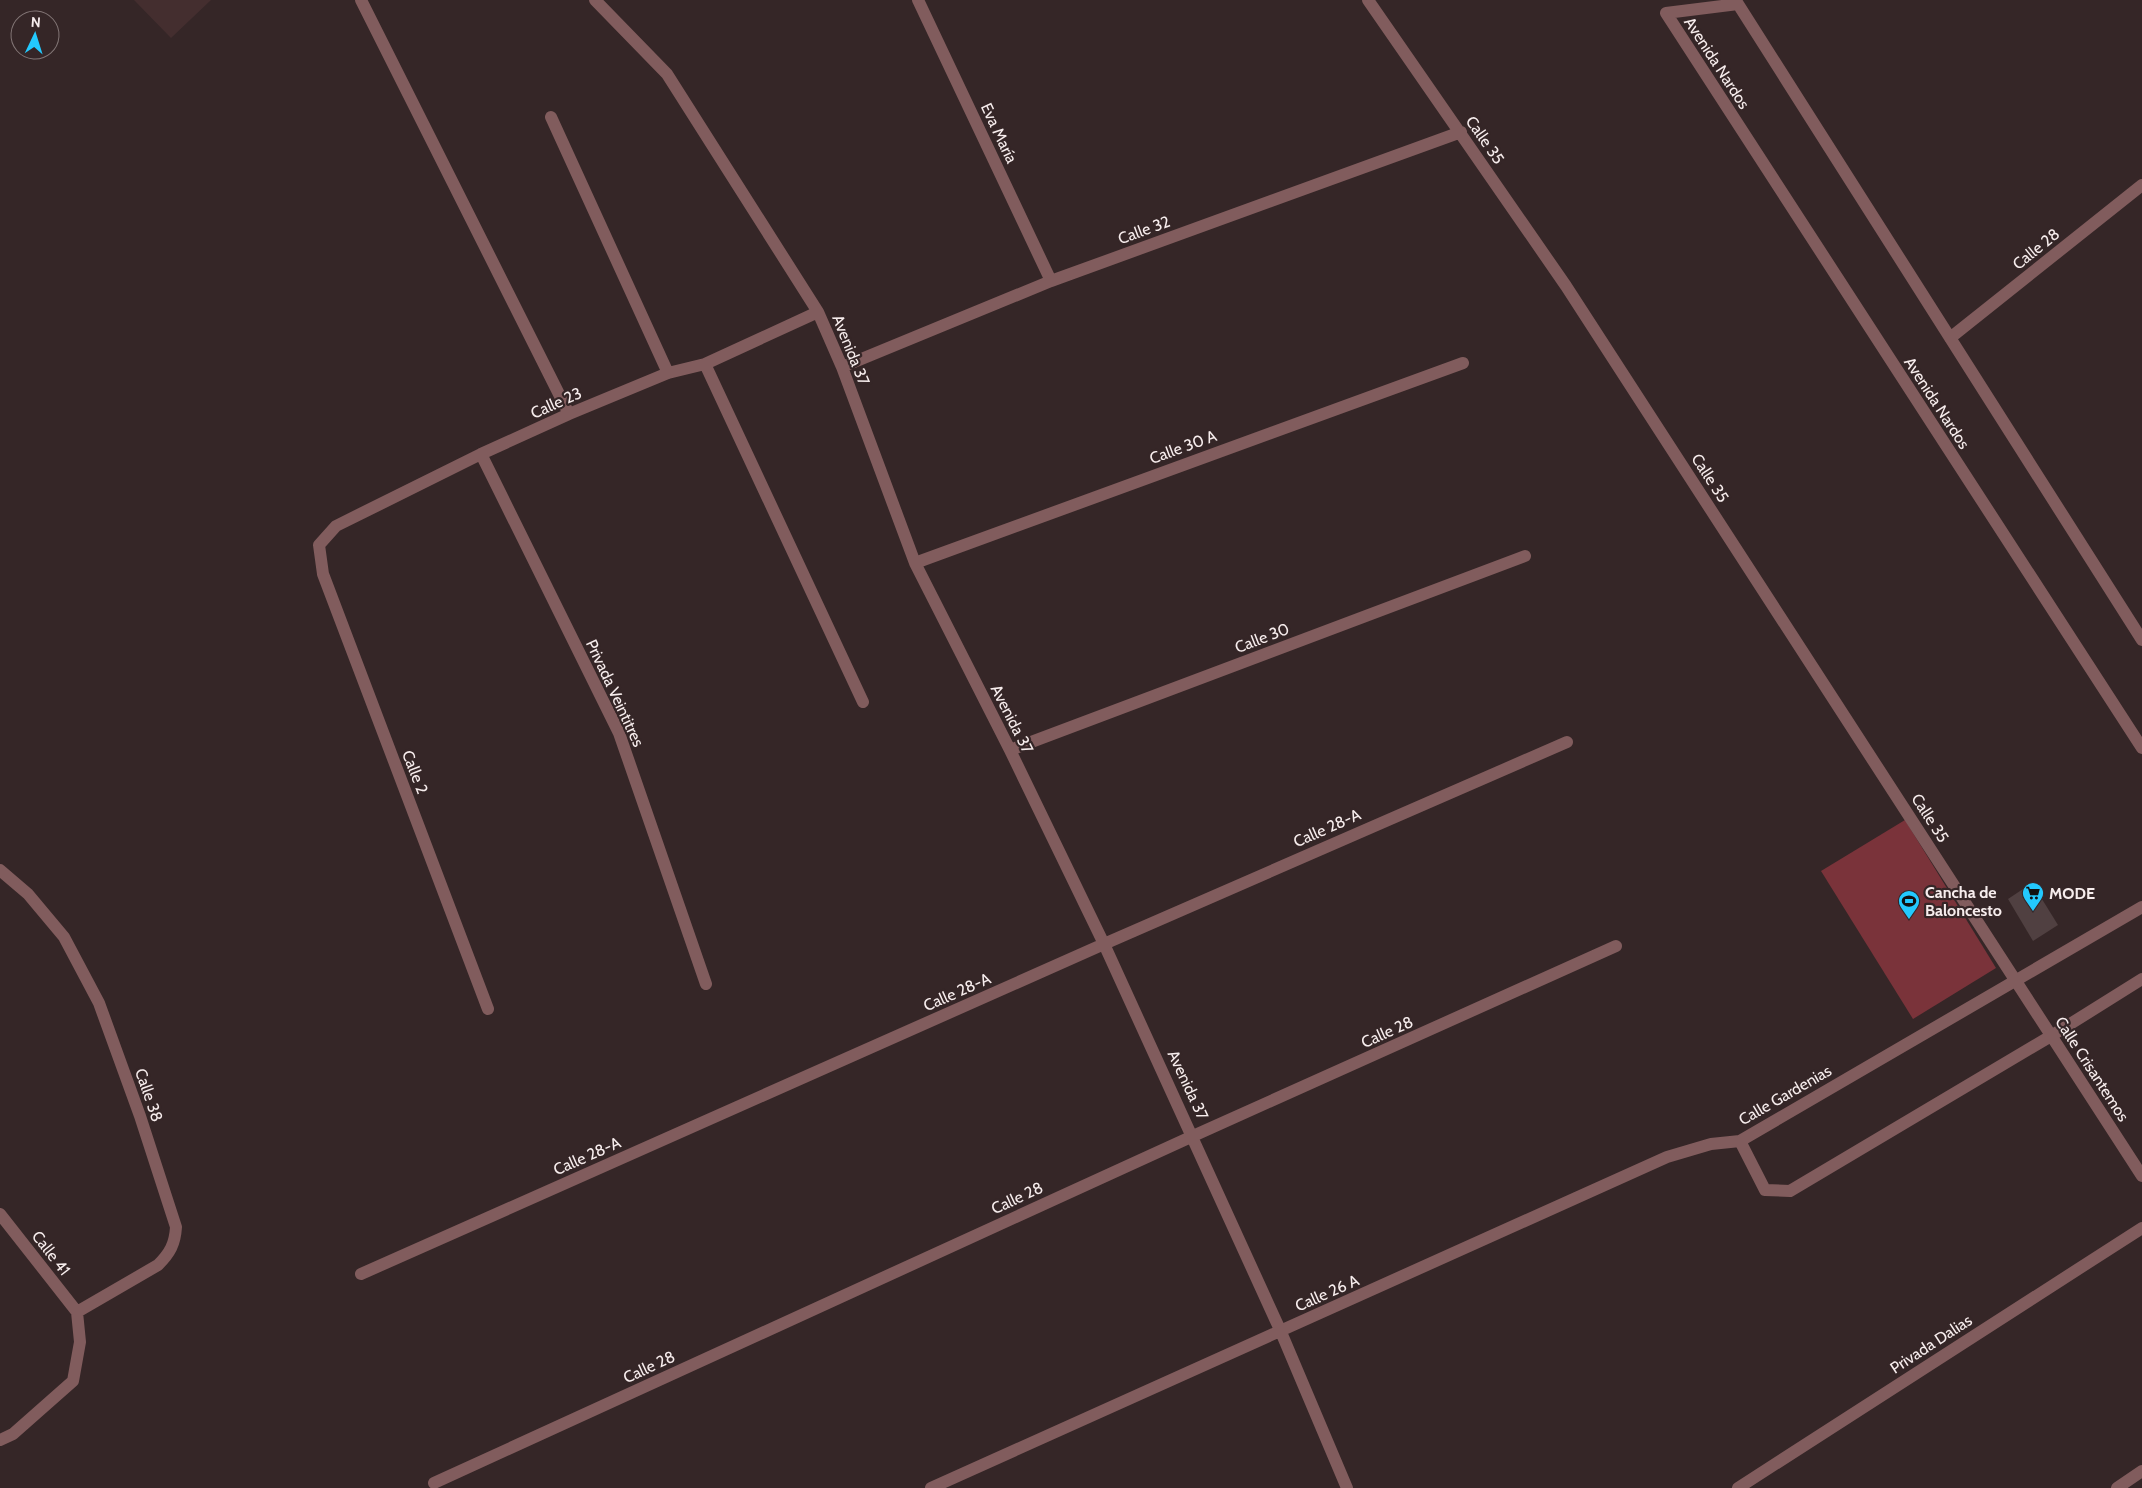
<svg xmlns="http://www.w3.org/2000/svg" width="2142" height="1488" font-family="Cabin,sans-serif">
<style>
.built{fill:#442e2f}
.green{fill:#7a333a}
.building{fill:#504041}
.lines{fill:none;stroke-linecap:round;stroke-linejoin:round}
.street{stroke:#815c5d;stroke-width:12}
.labels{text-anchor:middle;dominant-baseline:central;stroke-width:4.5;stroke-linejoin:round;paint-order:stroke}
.street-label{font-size:16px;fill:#f7eded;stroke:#352627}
.poi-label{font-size:16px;font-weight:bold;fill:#f7eded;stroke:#352627;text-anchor:start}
</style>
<rect width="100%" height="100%" fill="#352627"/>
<path class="built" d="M134 0H211L171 38Z"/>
<path class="green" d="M1905 820 1996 968 1913 1019 1821 871Z"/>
<path class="building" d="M2032 883 2058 925 2033 941 2008 899Z"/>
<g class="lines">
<path class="street" d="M361 0 569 414
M595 0 667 74 818 312 842 367 915 563 1010 750 1104 944 1281 1332 1347 1488
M918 0 1051 281
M1368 0 1566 286 2142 1176
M551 117 668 373
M1950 338 2142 185
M705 364 863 702
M842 367 1051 281 1461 132
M481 454 619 733 706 984
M915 563 1463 363
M2142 640 1738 4 1666 13 2142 748
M1010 750 1525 556
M0 870 28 894 64 937 99 1003 140 1116 176 1227C175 1244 170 1253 158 1265L77 1312
M2142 907 1740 1141 1765 1190 1790 1191 2051 1036 2142 979
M488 1009 323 574 319 545 336 526 481 454 569 414 668 373 705 364 818 312
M0 1214 77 1312
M361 1274 1104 944 1567 742
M0 1440 13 1434 73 1381 80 1342 77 1312
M434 1483 1193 1136 1616 946
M931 1488 1667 1157 1711 1144 1740 1141
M1738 1488 2142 1228
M2117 1488 2142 1471"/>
</g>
<defs>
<g id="supermarket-pin" transform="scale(1.125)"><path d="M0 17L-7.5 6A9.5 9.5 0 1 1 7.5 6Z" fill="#23c9fe" stroke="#352627"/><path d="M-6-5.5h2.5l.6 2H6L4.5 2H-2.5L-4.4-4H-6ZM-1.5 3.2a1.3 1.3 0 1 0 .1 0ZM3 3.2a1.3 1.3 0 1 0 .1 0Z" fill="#111"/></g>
<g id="stadium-pin" transform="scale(1.125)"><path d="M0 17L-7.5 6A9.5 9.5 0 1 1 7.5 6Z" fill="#23c9fe" stroke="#352627"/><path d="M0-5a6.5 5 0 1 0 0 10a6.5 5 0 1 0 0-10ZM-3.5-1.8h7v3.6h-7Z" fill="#111"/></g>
</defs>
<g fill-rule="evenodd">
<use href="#supermarket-pin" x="2033" y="893"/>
<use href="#stadium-pin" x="1909" y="901"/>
</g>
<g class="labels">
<g class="street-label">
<text transform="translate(1717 63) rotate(57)">Avenida Nardos</text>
<text transform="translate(999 133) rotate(65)">Eva María</text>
<text transform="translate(1485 140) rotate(55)">Calle 35</text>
<text transform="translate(1144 230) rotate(-20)">Calle 32</text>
<text transform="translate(2036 249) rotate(-39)">Calle 28</text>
<text transform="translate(851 350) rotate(68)">Avenida 37</text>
<text transform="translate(556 403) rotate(-24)">Calle 23</text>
<text transform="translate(1937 403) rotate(57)">Avenida Nardos</text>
<text transform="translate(1183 447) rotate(-20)">Calle 30 A</text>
<text transform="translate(1710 478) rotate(57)">Calle 35</text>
<text transform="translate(1262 638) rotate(-21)">Calle 30</text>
<text transform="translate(615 693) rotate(65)">Privada Veintitres</text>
<text transform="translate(1012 719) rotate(63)">Avenida 37</text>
<text transform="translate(415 772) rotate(69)">Calle 2</text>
<text transform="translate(1930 818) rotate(57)">Calle 35</text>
<text transform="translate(1327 828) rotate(-24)">Calle 28-A</text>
<text transform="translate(957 992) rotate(-24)">Calle 28-A</text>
<text transform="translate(1387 1032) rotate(-24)">Calle 28</text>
<text transform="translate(2092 1069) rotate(57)">Calle Crisantemos</text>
<text transform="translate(1188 1085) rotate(65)">Avenida 37</text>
<text transform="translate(149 1095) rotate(71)">Calle 38</text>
<text transform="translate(1785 1095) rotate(-30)">Calle Gardenias</text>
<text transform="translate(587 1156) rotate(-24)">Calle 28-A</text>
<text transform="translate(1017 1198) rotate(-25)">Calle 28</text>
<text transform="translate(51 1253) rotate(52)">Calle 41</text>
<text transform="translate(1327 1293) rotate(-24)">Calle 26 A</text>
<text transform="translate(1931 1344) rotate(-33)">Privada Dalias</text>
<text transform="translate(649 1367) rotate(-25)">Calle 28</text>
</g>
<g class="poi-label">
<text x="1925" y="892">Cancha de<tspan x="1925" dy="18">Baloncesto</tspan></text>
<text x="2049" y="893">MODE</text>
</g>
</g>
<g transform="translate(35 35) rotate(4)"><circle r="24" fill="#352627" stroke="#837676"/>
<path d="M0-4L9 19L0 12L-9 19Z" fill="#23c9fe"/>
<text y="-8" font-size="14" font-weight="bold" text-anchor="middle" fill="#f7eded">N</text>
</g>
</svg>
